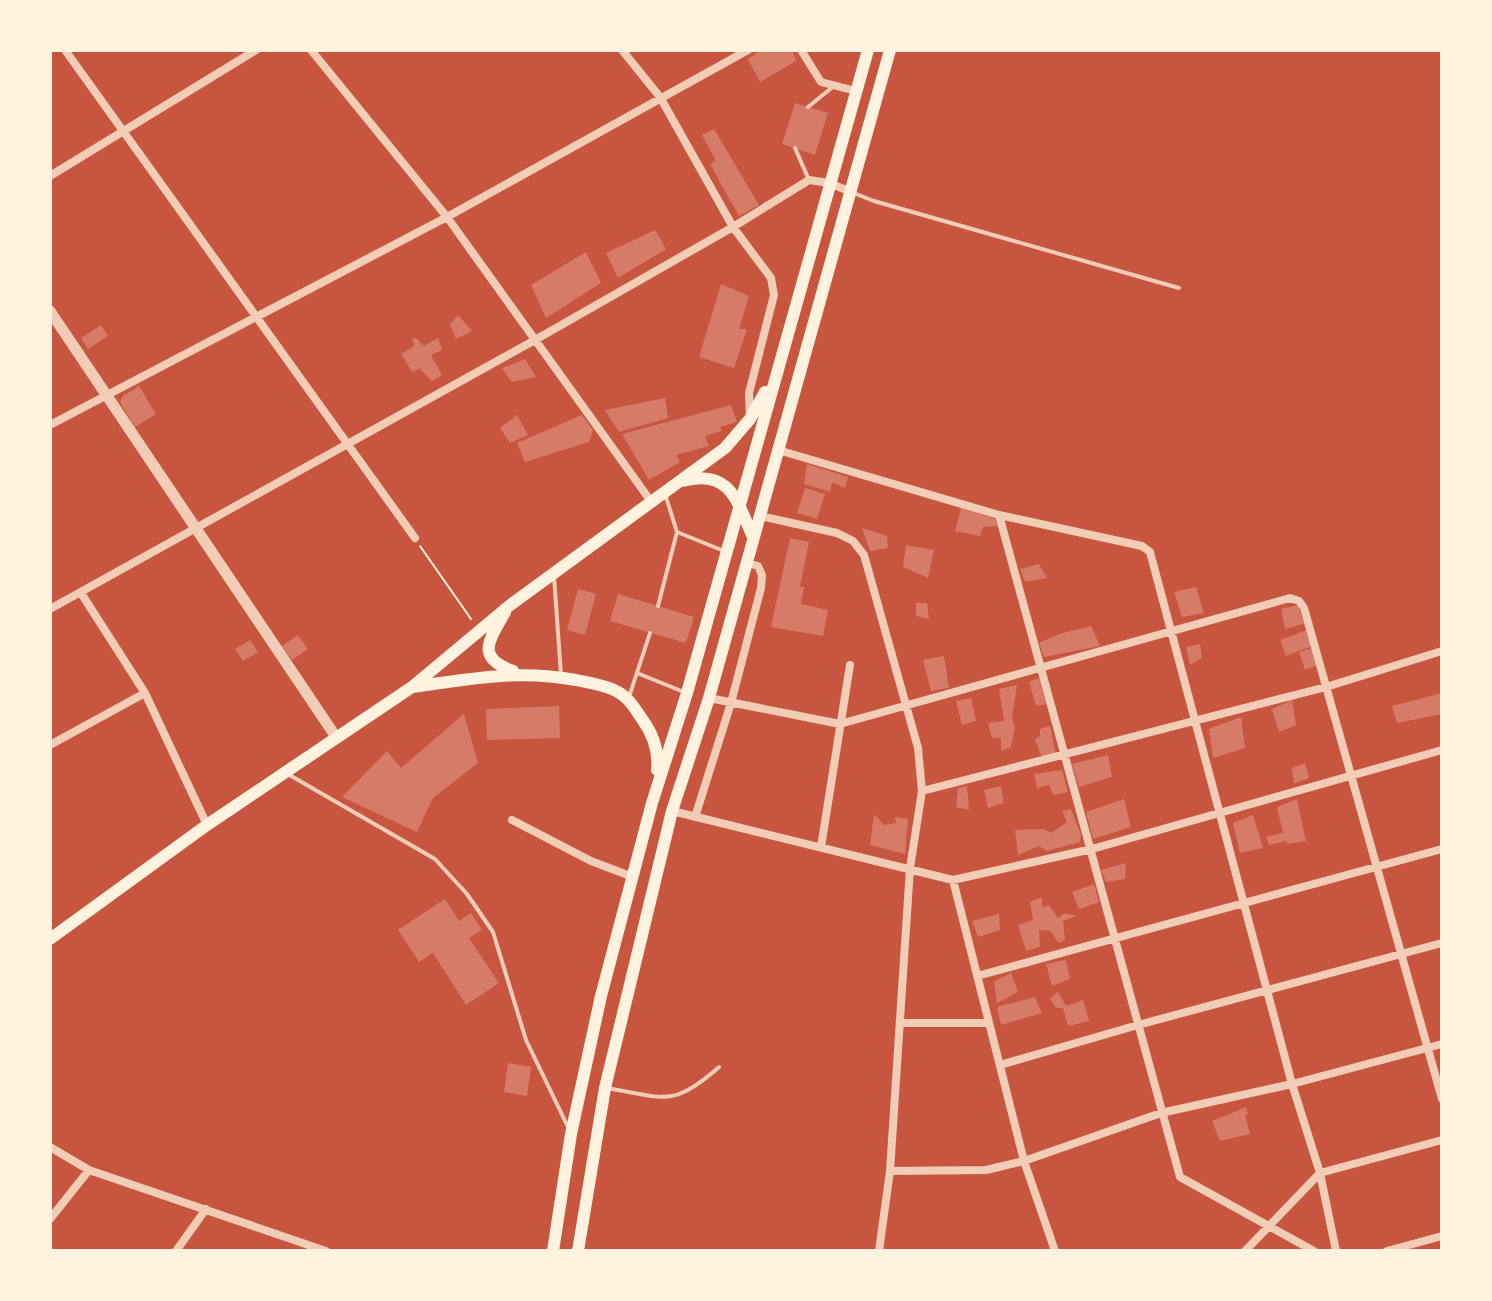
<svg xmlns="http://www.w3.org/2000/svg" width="1492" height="1301" font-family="'Zilla Slab',serif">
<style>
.building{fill:#d67c66}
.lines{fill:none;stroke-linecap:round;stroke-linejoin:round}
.path{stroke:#fff3e0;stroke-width:2}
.service{stroke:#f1ccb7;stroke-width:4}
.minor{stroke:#f1ccb7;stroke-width:8}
.tertiary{stroke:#f1ccb7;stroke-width:11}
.secondary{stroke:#fff3e0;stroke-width:12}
</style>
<rect width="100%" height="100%" fill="#c8553d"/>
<path class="building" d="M762 50H792L796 61 760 82 748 59Z
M795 103 828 113 815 155 782 144Z
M714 129 759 205 739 216 710 164 716 161 702 135Z
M655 230 666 249 618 278 606 253Z
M586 252 601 283 546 318 531 285Z
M721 284 749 296 739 329H747L734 368 699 357Z
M458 315 472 331 456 339 450 325Z
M101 325 108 336 88 349 81 338Z
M416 338 424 346 438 338 442 350 431 355 442 375 432 381 420 369 412 372 401 354 414 346 412 339Z
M525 359 536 377 512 382 502 368Z
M139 386 156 414 135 427 120 402 123 396Z
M665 398 668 418 619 432 605 410Z
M731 405 737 422 720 427 722 431 705 436 709 446 676 455 680 462 649 480 622 434Z
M517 415 528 435 510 443 500 428Z
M582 415 593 430 589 442 525 462 517 443Z
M807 464 848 477 845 488 832 482 830 492 804 484Z
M805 488 825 494 817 519 797 513Z
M961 508 996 519 997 526 983 527 980 536 955 531Z
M862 528 887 536 888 548 870 551Z
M790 538 809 542 800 587H804L801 604 828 610 823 636 771 627Z
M906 545 934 550 928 578 903 567Z
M1039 564 1047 578 1025 582 1020 569Z
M1196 587 1204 613 1182 617 1174 592Z
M578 589 596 594 585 635 567 630Z
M618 594 694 617 686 643 610 621Z
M916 603H927L929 619 916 616Z
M1298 605 1304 624 1285 629 1281 609Z
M1091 626 1100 646 1044 657 1039 643 1059 634Z
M1307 630 1312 646 1286 656 1280 640Z
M298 635 308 649 292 660 282 646Z
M250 640 258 652 243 661 235 649Z
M1200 644 1202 658 1190 665 1186 647Z
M1313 648 1319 665 1305 670 1299 652Z
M944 656 949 688 931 691 923 660Z
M1039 678 1046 704 1036 706 1029 682Z
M1017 685 1012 718 1015 728 1011 747 1001 751V738H992L988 723 1004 721 999 689Z
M1442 693V714L1397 723 1392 706Z
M971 698 976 721 962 725 956 701Z
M1292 700 1296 725 1279 732 1272 709Z
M559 706 560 738 487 740 486 709Z
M464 714 478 763 433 798 417 832 342 797 387 751 401 768Z
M1241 717 1245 748 1213 758 1209 729Z
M1050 726 1056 754 1042 758 1035 739 1040 736V729Z
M1108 755 1112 777 1079 787 1072 764Z
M1305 763 1309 778 1294 784 1292 768Z
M1062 770 1068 792 1053 795 1049 785 1037 788 1034 774Z
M967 786 969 810 956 807 958 788Z
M1001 786 1004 803 988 808 984 790Z
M1124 799 1131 827 1093 839 1086 812Z
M1297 799 1306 841 1287 844 1286 841 1269 845 1266 837 1283 833 1277 807Z
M1071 809 1081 835 1080 842 1047 851 1039 846 1018 855 1015 830 1044 829 1051 833 1067 822 1062 811Z
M874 814 884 825 896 823 895 817 908 819 905 854 870 845Z
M1253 815 1263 848 1240 853 1233 823Z
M1126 863 1125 879 1106 882 1101 870Z
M1094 884 1099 902 1079 909 1072 892Z
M1042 897V907L1049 905 1058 918 1064 913 1077 916 1063 921 1065 940 1058 943 1051 931 1039 930 1040 947 1026 951 1018 925 1033 920 1030 902Z
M445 899 459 921 471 913 482 930 469 938 499 983 466 1005 433 953 419 962 398 930Z
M999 914 1000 930 978 937 972 921Z
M1066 960 1070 979 1052 986 1046 964Z
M1011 973 1018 992 997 1003 994 982Z
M1058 992 1066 1006 1083 1000 1089 1021 1068 1026 1063 1008H1056L1050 998Z
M1035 997 1042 1013 1001 1025 997 1007Z
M508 1063 531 1067 527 1096 504 1092Z
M1246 1107 1248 1114 1245 1115 1250 1134 1220 1141 1212 1121Z"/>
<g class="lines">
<path class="path" d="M420 546 471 619"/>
<path class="service" d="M808 107 834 86
M795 148 809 180
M851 192 874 201 1179 288
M677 532 724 551
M554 576 561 675
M658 606 677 532 666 497
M637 673 684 692
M629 697 650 633
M286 773 435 859 467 894 493 932 526 1040 568 1127
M607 1088C664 1098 673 1108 719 1067"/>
<path class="minor" d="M65 50 415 538
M311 50 447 217 650 500
M622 50 660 97 733 227 771 278 774 295 749 393 750 418
M801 50 821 82 856 91
M50 176 256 50
M50 425 447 217 748 50
M778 450 999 515 1142 546 1150 552 1292 1084 1320 1173 1336 1251
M999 515 1180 1177 1314 1251
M760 516 837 533 853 541 864 555 918 748 922 791 910 868 890 1171 879 1251
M81 593 145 693 207 825
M50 609 535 340 733 227 809 180 829 183 849 191
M709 698 840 724 1290 598 1299 601 1304 608 1442 1099
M50 745 145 693
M922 791 1326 687 1442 651
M672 811 953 880 1092 849 1442 750
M695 817 731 703 761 588 762 575 758 566 747 563
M512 820 591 861 633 877
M821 847 850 665
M953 880 1024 1161 1055 1251
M977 976 1442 849
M900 1023H989
M1000 1065 1138 1025 1442 943
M50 1147 89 1170 326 1251
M890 1171 986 1170 1024 1161 1161 1113 1292 1084 1442 1044
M50 1219 89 1170
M176 1251 206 1209
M1245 1251 1320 1173 1442 1140
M1387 1251 1442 1236"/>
<path class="tertiary" d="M50 311 336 737"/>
<path class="secondary" d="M682 481C730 468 737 501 753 537
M505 612C490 640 474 657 513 671
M412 687C470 679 518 669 576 680 590 683 606 685 618 692 629 698 635 709 642 719 653 734 659 752 657 770
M50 939 207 825 412 687 509 606 725 448 750 419 765 392
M553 1251 571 1134 601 996 652 803 687 693 868 50
M578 1251 605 1088 672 811 709 698 890 50"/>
</g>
<rect width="1492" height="1301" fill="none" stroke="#fff3e0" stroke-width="104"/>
</svg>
